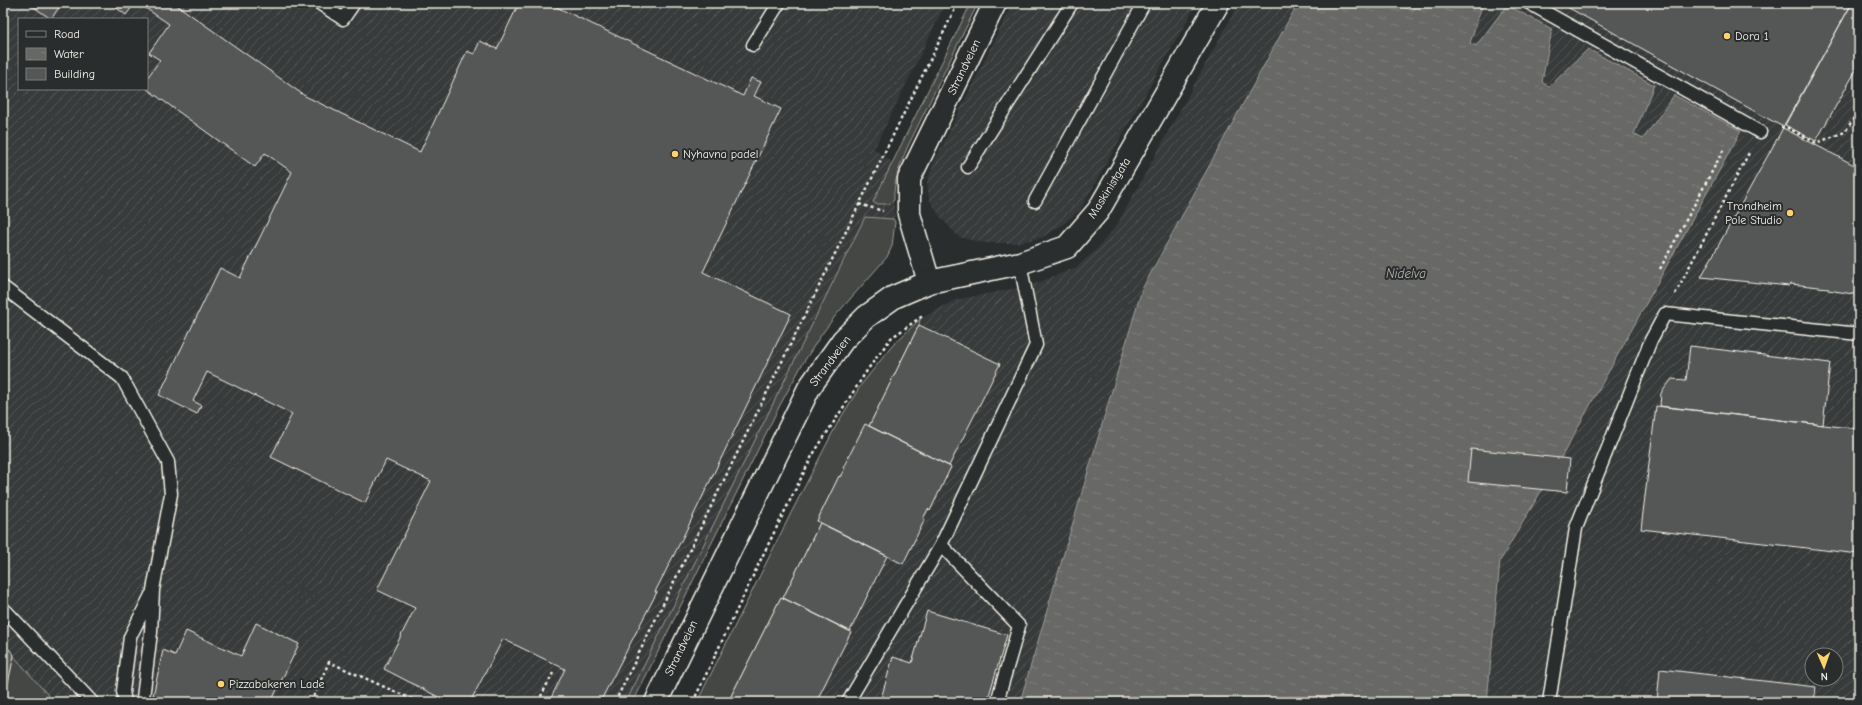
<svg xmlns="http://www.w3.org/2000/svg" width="1862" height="705" font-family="'Comic Neue',sans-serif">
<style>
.industrial{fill:url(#industrial-furrows);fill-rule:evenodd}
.grass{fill:#444645;stroke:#9c9c96}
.water{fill:url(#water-ripples);stroke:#9f9f9a}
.building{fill:#555756;stroke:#f4f1e8}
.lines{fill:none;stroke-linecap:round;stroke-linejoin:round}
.service-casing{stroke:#f4f1e8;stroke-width:15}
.minor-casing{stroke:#f4f1e8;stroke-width:25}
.secondary-casing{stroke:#f4f1e8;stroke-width:25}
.path{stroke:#f4f1e8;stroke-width:2.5;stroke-dasharray:3 3;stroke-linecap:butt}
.service{stroke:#2a2d2e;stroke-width:12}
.minor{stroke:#2a2d2e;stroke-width:22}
.secondary{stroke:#2a2d2e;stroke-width:22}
.poi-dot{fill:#ffd166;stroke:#2a2d2e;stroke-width:1.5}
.labels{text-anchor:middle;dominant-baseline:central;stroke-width:4;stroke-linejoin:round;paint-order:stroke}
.poi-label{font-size:12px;fill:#f4f1e8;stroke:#2a2d2e;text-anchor:start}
.street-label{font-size:12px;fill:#f4f1e8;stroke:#2a2d2e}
.water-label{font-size:13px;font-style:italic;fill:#b5b3ae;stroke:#2a2d2e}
</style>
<defs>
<pattern id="industrial-furrows" width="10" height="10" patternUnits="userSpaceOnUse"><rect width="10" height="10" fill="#373a3a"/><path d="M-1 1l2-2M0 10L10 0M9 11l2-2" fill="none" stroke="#555756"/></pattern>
<pattern id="water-ripples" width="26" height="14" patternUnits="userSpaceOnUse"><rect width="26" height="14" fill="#676866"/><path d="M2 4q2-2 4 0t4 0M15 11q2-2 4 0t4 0" fill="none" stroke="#7d7e7c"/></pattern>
</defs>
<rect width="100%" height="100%" fill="#2a2d2e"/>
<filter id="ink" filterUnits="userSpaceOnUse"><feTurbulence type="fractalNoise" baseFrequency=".025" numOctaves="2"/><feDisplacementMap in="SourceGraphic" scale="8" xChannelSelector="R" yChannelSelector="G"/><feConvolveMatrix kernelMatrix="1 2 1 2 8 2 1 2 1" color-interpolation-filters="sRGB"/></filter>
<g filter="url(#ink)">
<path class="industrial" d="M3 3H946L874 149 899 167 893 192 895 222 892 246 887 257 873 274 836 315 803 363 780 405 634 702H3ZM19 19H147V89H19Z
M1013 3H1197L1080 210 1061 226 1041 238 1015 243H984L959 237 941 218 929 199 927 182 934 162Z
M1239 3H1298L1142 289 1020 702H697L791 513 837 424 861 385 892 346 920 319 955 300 1032 285 1077 267 1097 249 1118 223Z
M1404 3H1418L1412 11 1402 6Z
M1483 3H1859V702H1487L1500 561 1566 449 1674 95 1643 139 1634 134 1589 49 1550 87 1542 83 1552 29 1476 46 1470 43ZM1812 655H1836V679H1812Z"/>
<path class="grass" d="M971 3H978L907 148C900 166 893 182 894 200L889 204H876L873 202Z
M865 217 893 219 895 222 892 246 887 257 836 315 821 335 803 363 780 405 635 698 631 699 630 702H626Z
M920 319 919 325 869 426 844 468H845L840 477H839L817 521 820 523 783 598 781 597 728 702H697L791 513 837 424 861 385 892 346Z
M12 654 54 702H3Z"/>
<path class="water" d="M1298 3H1404L1403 6 1412 11 1418 3H1483L1470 43 1476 46 1507 5 1552 29 1542 82 1549 87 1588 49 1654 85 1634 134 1643 139 1674 95 1741 131 1566 449 1500 561 1487 702H1020L1142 289Z"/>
<path class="building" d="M28 3H62L51 19Z
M110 3H135L126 15Z
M138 3H174L305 96 420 152 467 51 474 54 480 41 497 49 519 3H548L743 96 751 78 761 82 754 96 781 109 703 272 791 314 683 537 655 592H657L600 702H549L565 669 503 639 470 702H448L384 669 415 608 377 590 431 481 386 460 365 503 271 457 292 414 207 372 193 401 201 405 197 414 159 395 220 268 240 278 292 172 265 153 255 167 147 89V78L160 60 149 53 169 24Z
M1560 3H1852L1783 127Z
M1852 3H1859V65L1816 141 1785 125Z
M1783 128 1856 166 1859 159V295L1828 290V288L1791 284 1789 286 1701 277Z
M919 325 1000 364 949 466 869 426Z
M1690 346 1830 363 1823 425 1660 406 1661 393 1672 379 1686 380Z
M1656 406 1859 429V554L1641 529Z
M865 424 951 467 930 511 928 509 923 519H925L903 564 817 521 839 476 840 477 845 468H843Z
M1471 449 1570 459 1567 492 1468 482Z
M820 523 887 556 850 631 783 598Z
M781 597 851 632 816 702H728Z
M927 611 1007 635 987 702H880L893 657 912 663Z
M256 623 299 644 271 702H166L153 696 163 650 175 655 186 631 241 656Z
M3 642 14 655 4 702H3Z
M1660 669 1816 687 1814 702H1657Z"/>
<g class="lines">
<g class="service-casing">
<path id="service" d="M319 3 343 19 354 3
M1529 3 1760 132
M753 45 779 3
M968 167 1072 3
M1035 201 1143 5 1138 3
M3 287 122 378 168 462 171 494 153 590 151 632 143 698 141 702
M941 545 1019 626 997 702
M3 608 92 702
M125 702 123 691 130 637 151 595
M848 702 941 545 1036 345 1020 263
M1549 702 1576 528 1651 340 1665 314 1859 334"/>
</g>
<g class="minor-casing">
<path id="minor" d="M929 282 909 214V179L995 3"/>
</g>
<g class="secondary-casing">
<path id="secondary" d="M656 702 809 388 843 340 866 317 894 297 929 282 1020 263 1067 247 1098 211 1218 3"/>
</g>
<path class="path" d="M1781 127H1786L1816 143 1845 132 1859 110
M859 204 883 211
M1660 269 1724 149
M1675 294 1750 151
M311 702 329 662 418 702
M538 702 553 673
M615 702 958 3
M693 702 762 557 812 456 868 369 891 338 924 315"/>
<use href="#service" class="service"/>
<use href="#minor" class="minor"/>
<use href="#secondary" class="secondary"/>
</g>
</g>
<g class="poi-dot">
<circle cx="1727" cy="36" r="4"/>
<circle cx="675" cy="154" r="4"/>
<circle cx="1790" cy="213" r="4"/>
<circle cx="221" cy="684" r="4"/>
</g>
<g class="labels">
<g class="poi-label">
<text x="1735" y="36">Dora 1</text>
<text x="683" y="154">Nyhavna padel</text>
<text x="1782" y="206" text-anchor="end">Trondheim<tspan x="1782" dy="14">Pole Studio</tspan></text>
<text x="229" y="684">Pizzabakeren Lade</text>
</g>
<g class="street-label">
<text transform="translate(964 67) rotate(-64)">Strandveien</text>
<text transform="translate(1109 188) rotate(-58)">Maskinistgata</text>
<text transform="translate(830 361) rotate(-53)">Strandveien</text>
<text transform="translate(681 648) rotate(-64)">Strandveien</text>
</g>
<g class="water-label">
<text x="1406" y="273">Nidelva</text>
</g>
</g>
<rect width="1862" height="705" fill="none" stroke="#2a2d2e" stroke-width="16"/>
<rect x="8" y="8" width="1846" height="689" fill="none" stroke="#f4f1e8" stroke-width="1.5" filter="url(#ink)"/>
<rect x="18" y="18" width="130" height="72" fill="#2a2d2e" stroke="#7b7b78"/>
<rect x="26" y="31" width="20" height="6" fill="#2a2d2e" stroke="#7b7b78"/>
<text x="54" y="38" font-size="12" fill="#f4f1e8">Road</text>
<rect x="26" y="48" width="20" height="12" fill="url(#water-ripples)" stroke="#7b7b78"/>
<text x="54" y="58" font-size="12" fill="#f4f1e8">Water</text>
<rect x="26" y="68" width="20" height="12" fill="#555756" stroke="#7b7b78"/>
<text x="54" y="78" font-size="12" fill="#f4f1e8">Building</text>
<g transform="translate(1824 667) rotate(178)"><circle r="19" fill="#2a2d2e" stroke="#7b7b78"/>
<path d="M0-3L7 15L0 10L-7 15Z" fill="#ffd166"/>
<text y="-6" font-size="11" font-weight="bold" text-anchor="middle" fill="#f4f1e8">N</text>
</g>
</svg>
